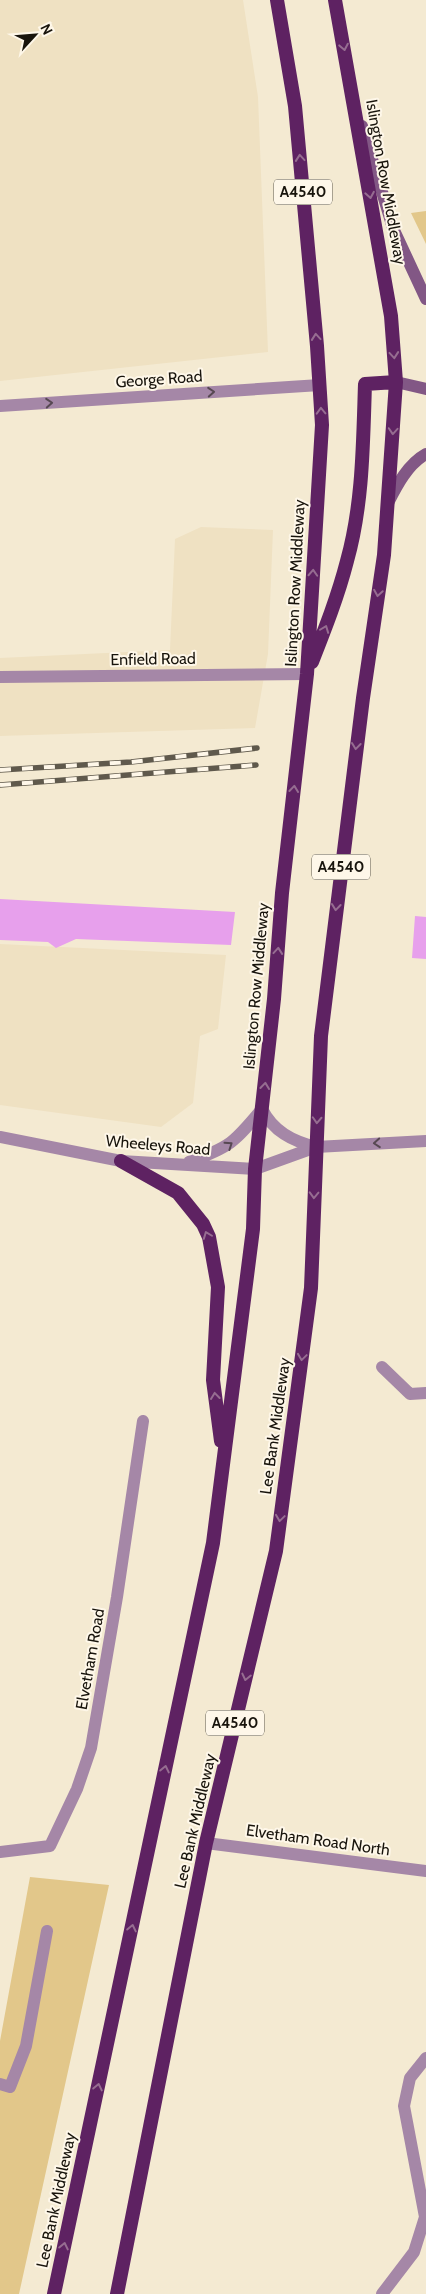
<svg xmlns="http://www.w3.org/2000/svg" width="426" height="2294" font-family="Cabin,sans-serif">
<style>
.built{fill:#efe1c2}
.green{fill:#e2c78a}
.water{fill:#e7a0ec}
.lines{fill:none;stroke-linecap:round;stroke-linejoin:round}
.minor{stroke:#a587a7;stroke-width:12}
.tertiary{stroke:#a587a7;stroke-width:12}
.secondary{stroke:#825785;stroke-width:12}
.trunk{stroke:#5e2262;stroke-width:14}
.rail-casing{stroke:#5f594c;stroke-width:5.5}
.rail{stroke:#fef7e9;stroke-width:4;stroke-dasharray:11;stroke-linecap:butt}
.oneway{stroke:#966d91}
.oneway2{stroke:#574852}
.labels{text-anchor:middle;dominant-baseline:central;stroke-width:4;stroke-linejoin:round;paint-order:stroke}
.shield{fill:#fef7e9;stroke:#5d584e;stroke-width:1}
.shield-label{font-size:15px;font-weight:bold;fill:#18140c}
.street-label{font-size:16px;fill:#18140c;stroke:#fef7e9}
</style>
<rect width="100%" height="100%" fill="#f4ead2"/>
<path class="built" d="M0 0H243L258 97 268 352 0 381Z
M201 527 273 530 268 654 255 728 0 736V658L170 650 175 539Z
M0 944 226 955 218 1029 200 1036 193 1103 161 1127 0 1105Z"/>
<path class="green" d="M426 211V244L411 213Z
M30 1877 109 1885 19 2294H0V2041Z"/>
<path class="water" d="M0 899 235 912 231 945 76 939 56 948 48 942 0 940Z
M415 916 426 917V959L412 958Z"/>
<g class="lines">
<path class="minor" d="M0 406 320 385
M0 677 307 674
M382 1367 410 1394 426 1393
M206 1843 426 1871
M0 1852 50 1846 77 1789 91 1748 117 1597 143 1421
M0 2084 10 2087 26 2046 47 1931
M382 2294 414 2252 425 2217 404 2106 410 2078 426 2058"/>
<path class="tertiary" d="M0 1137 121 1161 255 1169 316 1147 426 1141
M189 1162C230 1147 234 1143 262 1109 273 1131 292 1141 316 1147"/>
<path class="secondary" d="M362 126 393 228 426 299
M396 382 426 389
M388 503C397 485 408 464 426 454"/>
<path class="trunk" d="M312 662C325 629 338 596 347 561 363 504 363 443 365 384L396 382
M121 1161 178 1193 203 1224 209 1237 218 1287 213 1380 221 1441
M54 2294 213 1543 253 1229 255 1169 274 999 282 893 307 674 322 425 317 346 295 106 277 0
M117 2294 206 1843 276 1551 311 1288 321 1036 363 698 384 555 396 382 391 316 335 0"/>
<g class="rail-casing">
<path id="rail" d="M0 770 131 762 257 748
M0 785 256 765"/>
</g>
<use href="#rail" class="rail"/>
</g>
<defs><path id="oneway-chevron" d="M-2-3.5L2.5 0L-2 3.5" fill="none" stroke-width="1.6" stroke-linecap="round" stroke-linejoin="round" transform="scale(1.25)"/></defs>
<g class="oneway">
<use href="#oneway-chevron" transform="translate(344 47) rotate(79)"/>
<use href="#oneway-chevron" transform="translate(300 158) rotate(-95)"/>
<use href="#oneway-chevron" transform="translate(370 195) rotate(80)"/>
<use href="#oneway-chevron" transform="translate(316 337) rotate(-95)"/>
<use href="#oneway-chevron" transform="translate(394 355) rotate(85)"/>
<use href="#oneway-chevron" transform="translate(321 411) rotate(-92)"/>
<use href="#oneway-chevron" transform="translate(393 431) rotate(94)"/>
<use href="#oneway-chevron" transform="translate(313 573) rotate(-87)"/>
<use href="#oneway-chevron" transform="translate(378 593) rotate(99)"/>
<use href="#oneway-chevron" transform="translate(325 629) rotate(-69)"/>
<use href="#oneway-chevron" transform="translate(356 746) rotate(97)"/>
<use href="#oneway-chevron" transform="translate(294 789) rotate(-84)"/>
<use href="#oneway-chevron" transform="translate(336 907) rotate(96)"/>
<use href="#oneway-chevron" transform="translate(278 951) rotate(-85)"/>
<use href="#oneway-chevron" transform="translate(265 1086) rotate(-84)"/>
<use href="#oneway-chevron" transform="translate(317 1120) rotate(93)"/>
<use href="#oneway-chevron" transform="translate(314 1195) rotate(92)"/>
<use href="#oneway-chevron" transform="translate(207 1235) rotate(-111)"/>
<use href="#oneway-chevron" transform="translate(302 1357) rotate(98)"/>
<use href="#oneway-chevron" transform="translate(215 1396) rotate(-97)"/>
<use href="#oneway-chevron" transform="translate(280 1518) rotate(98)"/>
<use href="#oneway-chevron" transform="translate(246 1677) rotate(103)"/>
<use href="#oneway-chevron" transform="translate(165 1769) rotate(-78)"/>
<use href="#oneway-chevron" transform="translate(132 1928) rotate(-78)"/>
<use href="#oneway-chevron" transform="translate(98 2087) rotate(-78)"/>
<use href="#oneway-chevron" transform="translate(64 2246) rotate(-78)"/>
</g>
<g class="oneway2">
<use href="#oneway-chevron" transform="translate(211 392) rotate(-4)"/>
<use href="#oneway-chevron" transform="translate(49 403) rotate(-4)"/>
<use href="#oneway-chevron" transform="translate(377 1143) rotate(176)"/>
<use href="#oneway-chevron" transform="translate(229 1145) rotate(-34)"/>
</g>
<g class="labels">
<g class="shield">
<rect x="274" y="179.5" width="58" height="25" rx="4"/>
<rect x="312" y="854.5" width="58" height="25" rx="4"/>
<rect x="206" y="1710.5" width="58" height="25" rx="4"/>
</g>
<g class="shield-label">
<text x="303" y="192">A4540</text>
<text x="341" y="867">A4540</text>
<text x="235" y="1723">A4540</text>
</g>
<g class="street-label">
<text transform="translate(386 182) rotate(80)">Islington Row Middleway</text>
<text transform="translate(159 379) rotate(-4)">George Road</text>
<text transform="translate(295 583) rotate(-87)">Islington Row Middleway</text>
<text transform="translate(153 659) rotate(-1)">Enfield Road</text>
<text transform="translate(256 986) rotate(-85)">Islington Row Middleway</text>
<text transform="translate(158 1145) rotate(5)">Wheeleys Road</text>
<text transform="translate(275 1426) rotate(-82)">Lee Bank Middleway</text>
<text transform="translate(90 1659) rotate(-80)">Elvetham Road</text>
<text transform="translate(195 1821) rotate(-77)">Lee Bank Middleway</text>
<text transform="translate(318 1840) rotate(8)">Elvetham Road North</text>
<text transform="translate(56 2200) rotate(-78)">Lee Bank Middleway</text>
</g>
</g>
<g transform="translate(35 35) rotate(64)" stroke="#fef7e9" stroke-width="4" paint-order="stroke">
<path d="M0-4L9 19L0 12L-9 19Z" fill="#18140c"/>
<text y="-8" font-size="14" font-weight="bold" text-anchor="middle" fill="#18140c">N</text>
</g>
</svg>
